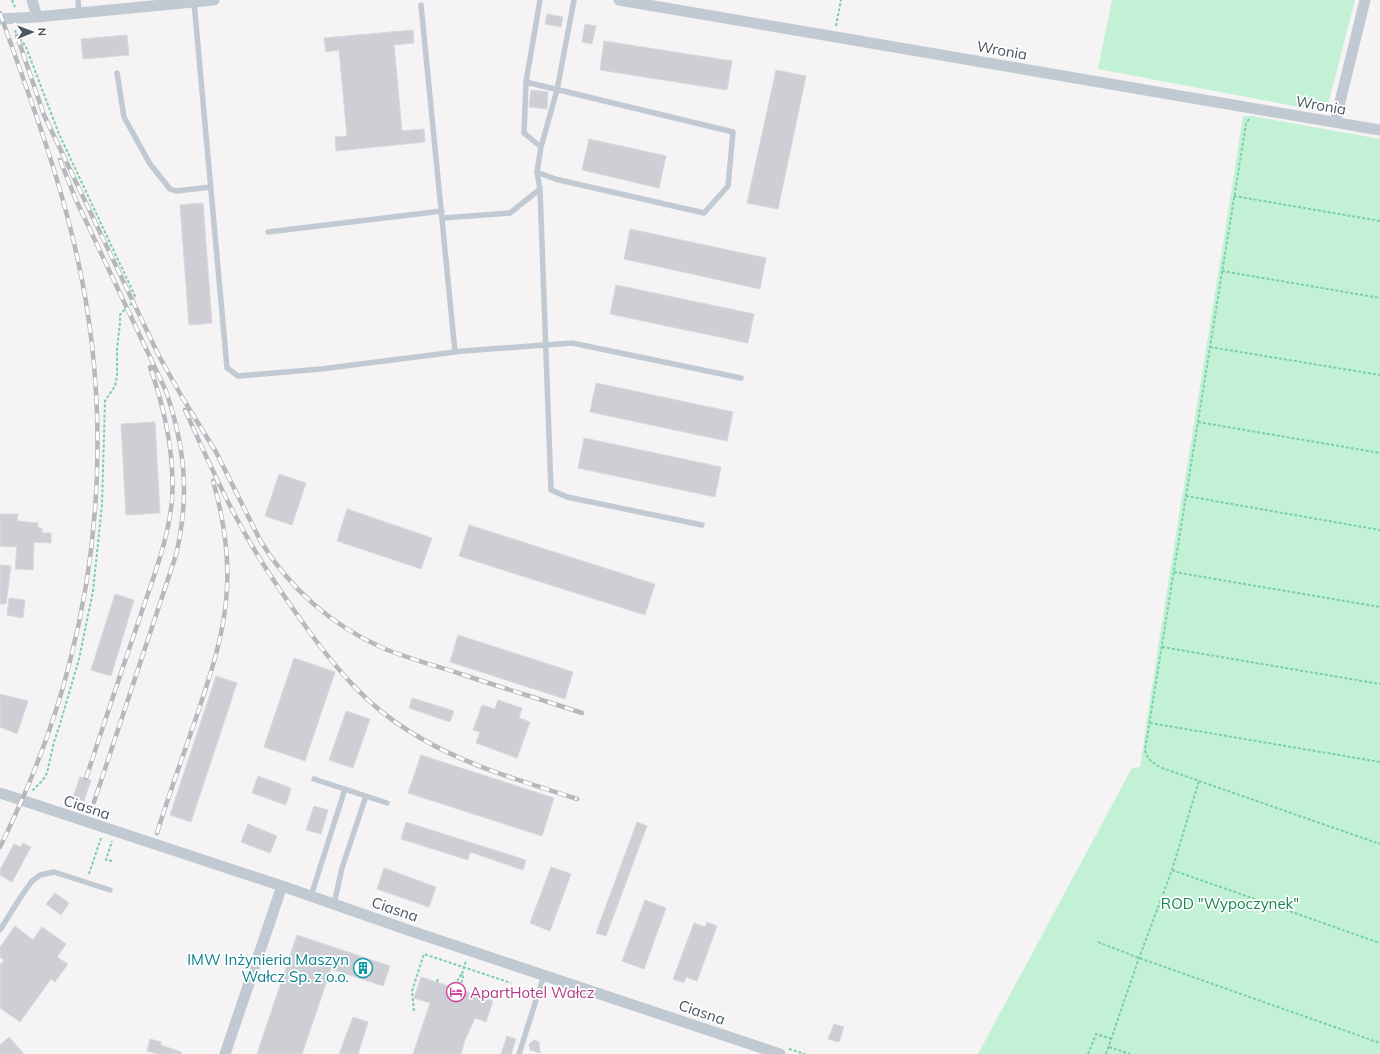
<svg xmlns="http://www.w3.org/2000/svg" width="1380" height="1054" font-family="Mulish,sans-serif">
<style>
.green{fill:#c3f1d5}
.building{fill:#cdcfd5;stroke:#d7d9de}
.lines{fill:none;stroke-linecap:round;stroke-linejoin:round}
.path{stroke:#7ad0a6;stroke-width:2;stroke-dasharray:3 2;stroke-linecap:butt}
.service{stroke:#c1cad2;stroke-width:5.5}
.minor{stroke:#c1cad2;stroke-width:11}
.rail-casing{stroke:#b5b8bd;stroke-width:4.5}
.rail{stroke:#fff;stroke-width:3;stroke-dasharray:9;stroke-linecap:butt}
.labels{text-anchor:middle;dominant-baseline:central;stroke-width:3.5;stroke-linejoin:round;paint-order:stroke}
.street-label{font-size:15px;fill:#4a5661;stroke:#fff}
.park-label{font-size:15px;fill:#17864f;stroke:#fff}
.culture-label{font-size:15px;fill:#0d838f;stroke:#fff;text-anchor:end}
.hotel-label{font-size:15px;fill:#b23c85;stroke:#fff;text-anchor:start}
</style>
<rect width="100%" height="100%" fill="#f5f3f3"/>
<path class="green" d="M1112 0H1355L1326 112 1098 69Z
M1243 116H1252L1380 139V1054H978L1132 768 1140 767C1172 549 1210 333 1243 116Z"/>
<path class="building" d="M547 14 563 17 561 27 545 24Z
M585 24 596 26 592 44 582 42Z
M413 30 414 43 394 45 402 131 424 129 425 142 336 151 335 137 347 136 339 50 326 52 324 38Z
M127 35 129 55 83 59 81 39Z
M604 41 732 61 727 90 600 70Z
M776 70 806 76 778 209 747 203Z
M531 90 548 92 547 109 529 107Z
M589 139 666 156 659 188 582 170Z
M203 203 212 323 189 325 180 205Z
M630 229 766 258 760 289 624 259Z
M616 285 754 314 748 343 610 314Z
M596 383 733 412 727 441 590 412Z
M155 422 160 513 126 515 121 424Z
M584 438 721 467 715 497 578 468Z
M279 474 306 483 292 525 265 516Z
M347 509 432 538 421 569 337 541Z
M0 514H18L17 521 38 523V528H42V533H51V543L34 542 33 570 15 569 17 547 0 546Z
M469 525 655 584 645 615 459 556Z
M0 565 11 566 6 604H0Z
M115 594 134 600 111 676 91 670Z
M9 598 25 600 23 618 7 615Z
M458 635 573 672 565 699 450 662Z
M294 658 335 672 305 761 264 747Z
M216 676 237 683 191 822 170 815Z
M0 694 28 701 17 734 0 727Z
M412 698 454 711 450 722 409 708Z
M498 700 522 708 519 718 530 722 517 758 476 743 480 732 473 730 482 705 495 709Z
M346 711 370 719 353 768 329 760Z
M421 755 554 798 542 836 408 793Z
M258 776 291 788 286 805 252 793Z
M80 777 91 780 84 801 73 797Z
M314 806 328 810 321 834 306 830Z
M406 822 526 860 523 870 470 852 468 860 401 839Z
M637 822 647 826 606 936 596 933Z
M248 824 277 836 270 853 241 842Z
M23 843 31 847 12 882 0 875V870L14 844 20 847Z
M551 867 571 874 550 931 530 923Z
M384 868 436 887 429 907 377 889Z
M55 893 69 903 61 915 46 904Z
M645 900 666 908 644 969 622 961Z
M707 922 717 926 697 981 686 977 684 983 673 979 694 923 705 927Z
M15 926 33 940 42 927 66 944 57 957 68 964 55 982 51 979 20 1022 0 1008V965L4 960 0 957V947Z
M297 935 390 966 383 986 331 969 302 1054H257Z
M421 977 452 987V985L464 988 463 991 493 1001 486 1022 475 1018 465 1040 461 1054H413L430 1003 414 998Z
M353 1017 368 1022 358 1054H339Z
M834 1024 844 1027 839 1042 828 1039Z
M507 1036 516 1039 511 1054H501Z
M9 1037 24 1054H0V1045Z
M150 1039 161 1042V1045L181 1052V1054H158L147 1051Z
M534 1040 539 1042 540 1053 530 1050 529 1044Z"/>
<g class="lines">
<path class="path" d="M12 0 15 7
M836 26 841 0
M15 30 16 33 26 47 59 134 135 296 133 302 127 308 122 312 120 315V323L117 349V376L115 386 105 401 102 505 93 591 79 659 60 724 54 742 47 773 43 780 31 792
M1249 119 1246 124 1145 750C1147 760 1153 763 1162 768L1380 844
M1234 196 1380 221
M1222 271 1380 298
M1210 347 1380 375
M1198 422 1380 453
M1186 496 1380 530
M1174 572 1380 607
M1162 647 1380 684
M1150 723 1380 762
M112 861 106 860 112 841
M1172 870 1380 943
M89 874 101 838
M1098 942 1139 958 1380 1043
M462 974 466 961
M437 982 438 978
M456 986 459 977 462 974 463 978 460 987
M477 996 479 991
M414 1011 412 991 424 954 511 983
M1109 1047 1130 1054
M789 1049 805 1054
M1088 1054 1096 1034 1112 1039
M1106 1054 1139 958 1172 870 1199 781"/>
<path class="service" d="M78 0 79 13
M540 0 526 82 524 133 541 147 537 172 540 189 551 490 567 497 702 525
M194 2 227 368 238 376 321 369 463 351 572 343 741 378
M421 5 455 352
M117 73 124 117 150 164 170 189 176 191 211 187
M526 82 733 132 728 186 704 213 555 179 537 172
M541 147 557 90 574 0
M443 218 510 213 540 189
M268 232 442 211
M314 779 387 803
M311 896 345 789
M334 904 342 868 366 796
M0 930 20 898 32 881 40 875 54 872 110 890
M519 1054 544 975"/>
<path class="minor" d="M32 0 37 17
M619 0 1380 130
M0 19 37 17 214 0
M1335 122 1365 0
M0 793 282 886 411 931 780 1054
M225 1054 282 886"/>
<g class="rail-casing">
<path id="rail" d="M0 13C25 85 53 157 71 231 107 371 106 522 70 661 54 726 29 788 0 847
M17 36 44 115 159 356 182 397 216 452 260 540C288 587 332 626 383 648 409 659 437 666 464 675 503 688 543 700 582 713
M60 160 76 200 166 391C185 448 190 495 176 555L94 802
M185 410C202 447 218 484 237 519 258 559 284 597 311 634 338 671 369 707 409 731 460 764 519 780 577 799
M86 778C103 727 120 675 138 623 151 583 168 543 172 500 175 454 165 410 150 367
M157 833C169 794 183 756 196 718 210 676 225 633 227 588 229 552 223 516 213 481"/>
</g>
<use href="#rail" class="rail"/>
</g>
<defs>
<g id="building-ring" transform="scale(1)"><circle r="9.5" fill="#fff" stroke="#0f9aa8" stroke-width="1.5"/><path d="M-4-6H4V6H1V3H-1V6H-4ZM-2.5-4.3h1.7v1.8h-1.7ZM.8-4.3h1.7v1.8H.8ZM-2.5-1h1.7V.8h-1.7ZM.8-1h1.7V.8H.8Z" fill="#0f9aa8"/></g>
<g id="hotel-ring" transform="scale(1)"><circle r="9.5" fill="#fff" stroke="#d1479c" stroke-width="1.5"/><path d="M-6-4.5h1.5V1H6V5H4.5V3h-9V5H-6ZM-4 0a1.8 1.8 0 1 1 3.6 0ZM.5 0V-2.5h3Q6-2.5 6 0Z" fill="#d1479c"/></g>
</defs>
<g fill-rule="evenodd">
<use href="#building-ring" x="363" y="968"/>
<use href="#hotel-ring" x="456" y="992"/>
</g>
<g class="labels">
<g class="street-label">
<text transform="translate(1002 50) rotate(10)">Wronia</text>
<text transform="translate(1321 105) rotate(10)">Wronia</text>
<text transform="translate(87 807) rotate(18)">Ciasna</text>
<text transform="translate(395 909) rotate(19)">Ciasna</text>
<text transform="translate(702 1012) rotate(19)">Ciasna</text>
</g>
<g class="park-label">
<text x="1230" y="903">ROD "Wypoczynek"</text>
</g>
<g class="culture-label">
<text x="349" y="959">IMW Inżynieria Maszyn<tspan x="349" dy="17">Wałcz Sp. z o.o.</tspan></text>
</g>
<g class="hotel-label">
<text x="470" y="992">ApartHotel Wałcz</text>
</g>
</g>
<g transform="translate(32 32) rotate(89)" stroke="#ffffff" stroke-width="3" paint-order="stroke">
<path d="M0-3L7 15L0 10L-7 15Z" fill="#4a5661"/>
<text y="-6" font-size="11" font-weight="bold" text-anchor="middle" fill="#4a5661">N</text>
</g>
</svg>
